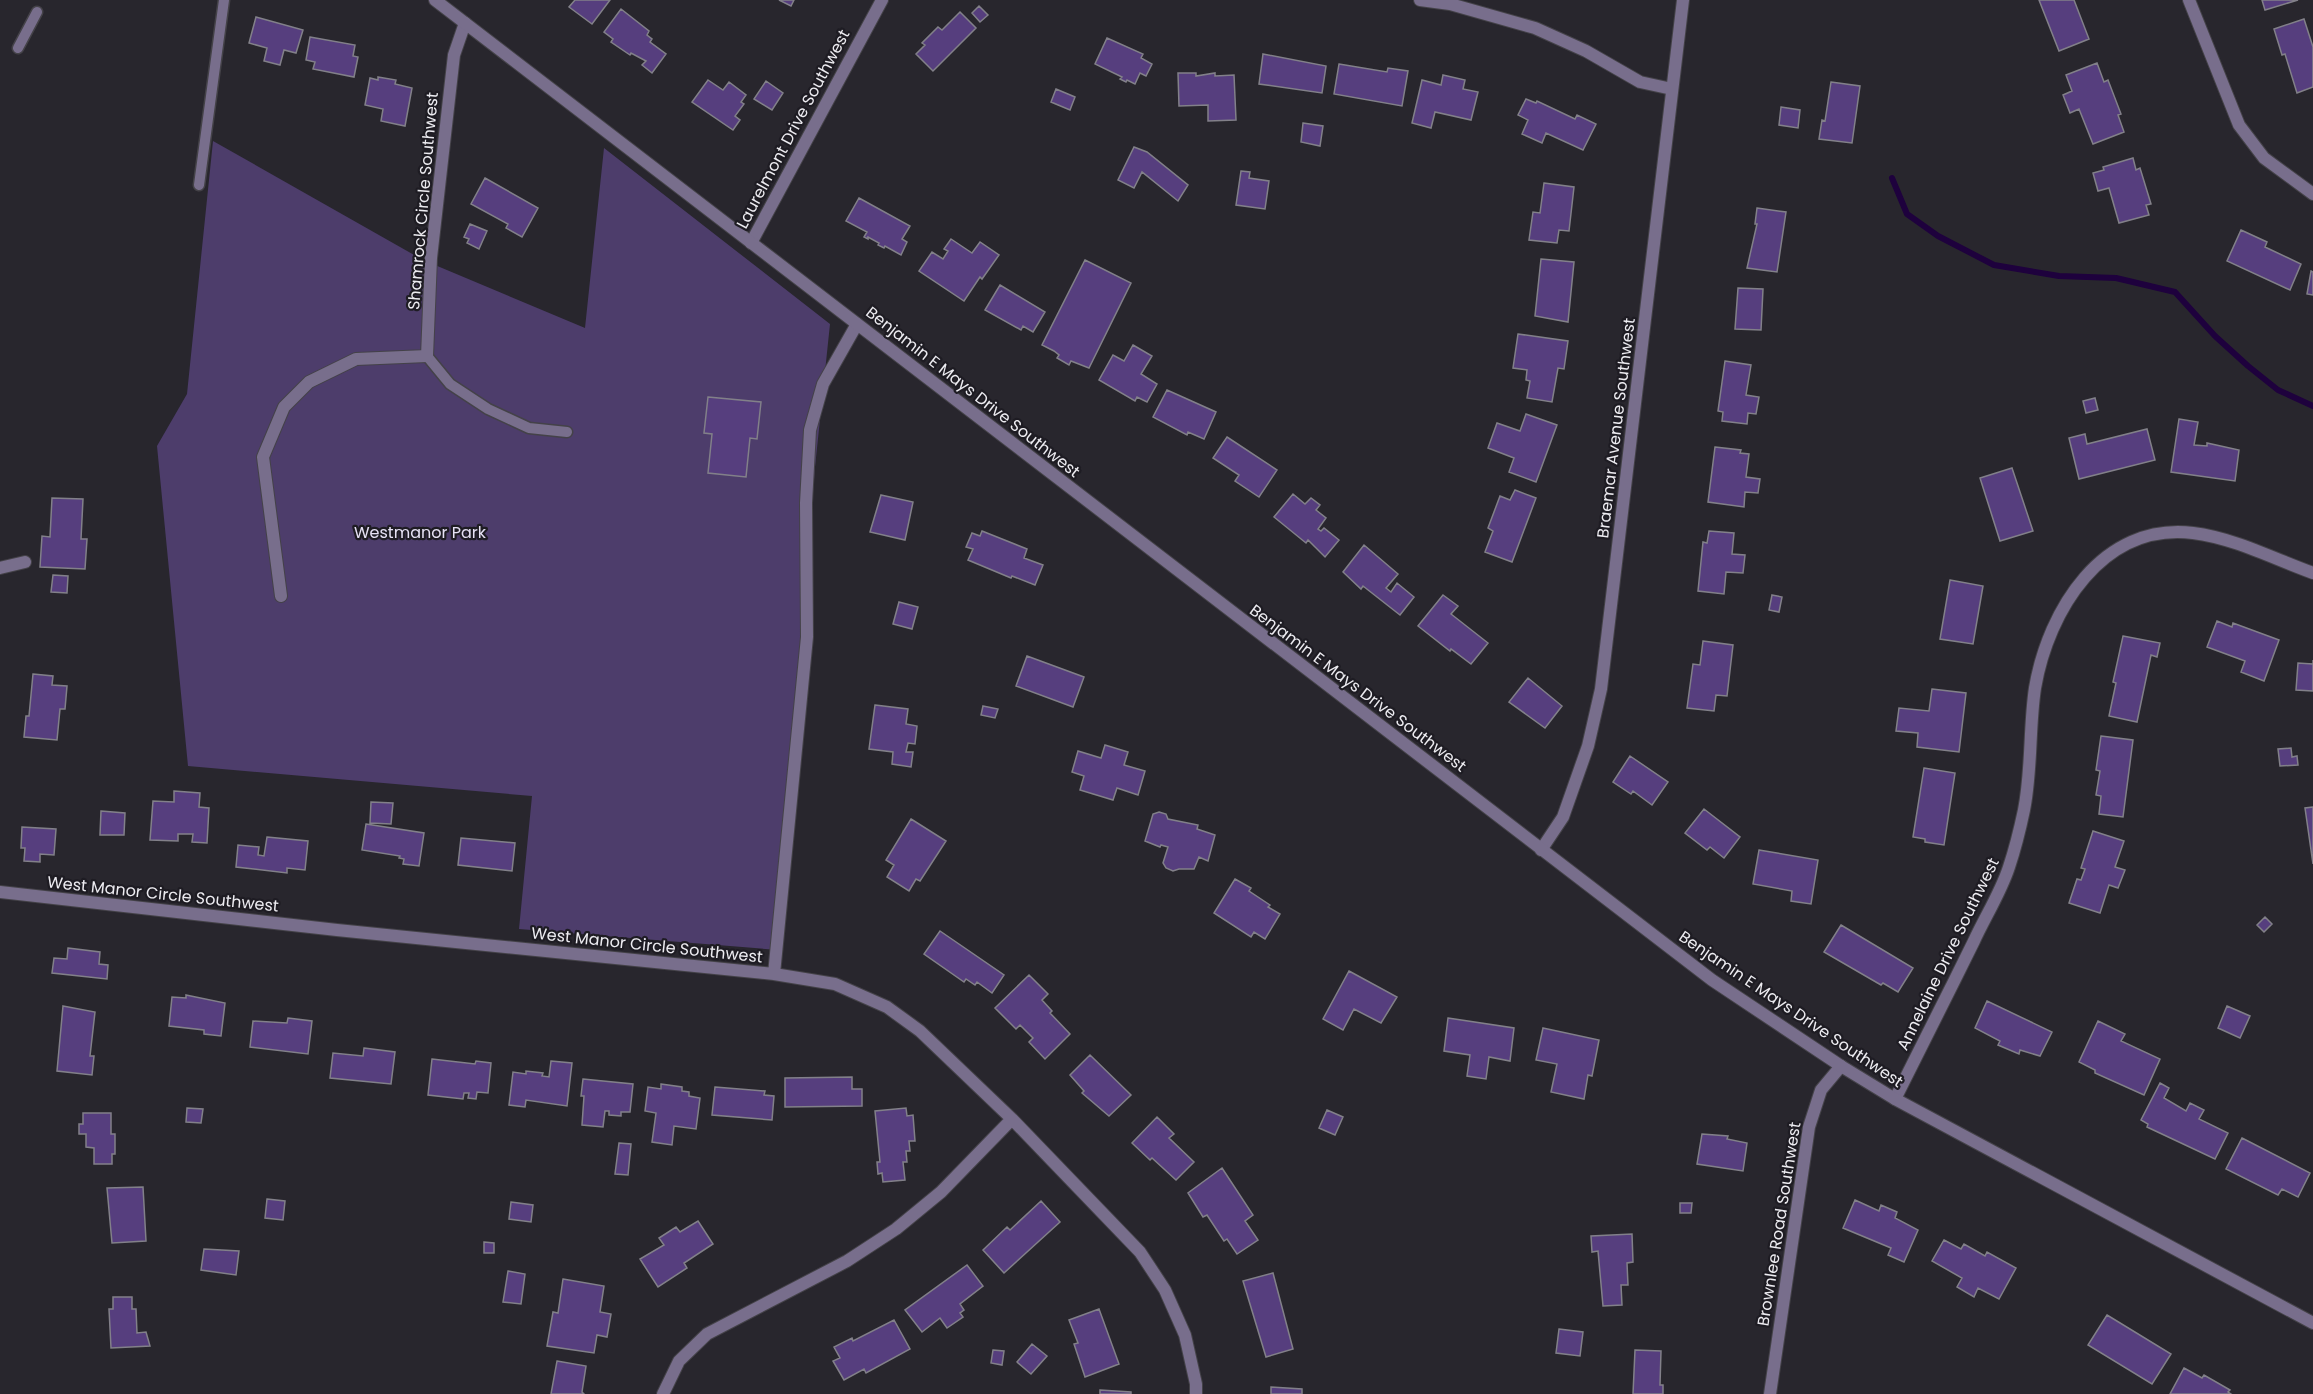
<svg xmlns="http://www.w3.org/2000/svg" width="2313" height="1394" font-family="Poppins,sans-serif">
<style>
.green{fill:#4d3d6b}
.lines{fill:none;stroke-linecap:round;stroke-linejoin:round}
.stream{stroke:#1e013d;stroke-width:6}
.building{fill:#563e7e;stroke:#828089;stroke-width:1.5}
.service-casing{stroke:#444248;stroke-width:13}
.minor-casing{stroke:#444248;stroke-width:14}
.tertiary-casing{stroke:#444248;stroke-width:14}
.service{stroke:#786e8c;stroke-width:10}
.minor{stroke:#786e8c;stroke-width:12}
.tertiary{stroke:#786e8c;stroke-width:12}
.labels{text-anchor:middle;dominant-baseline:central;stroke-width:4.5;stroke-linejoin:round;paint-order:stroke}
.street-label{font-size:16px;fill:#edecf1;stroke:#1e1c23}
.park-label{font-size:16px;fill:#e6e1f4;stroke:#1e1c23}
</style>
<rect width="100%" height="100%" fill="#28262d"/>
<path class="green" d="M213 141 423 260 585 328 604 148 830 324 815 467 778 950 519 929 532 796 188 766 157 446 187 394Z"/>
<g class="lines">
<path class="stream" d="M1892 178 1907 214 1938 236 1994 265 2059 276 2116 278 2175 292 2215 336 2248 366 2278 390 2313 406"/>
</g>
<path class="building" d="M575 0H610L592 24 569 7Z
M779 0H794L791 6Z
M2039 0H2074L2089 39 2059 51Z
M2262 0H2298L2265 10Z
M979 6 988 15 980 22 972 13Z
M621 9 649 31 647 35 652 39 650 42 666 54 652 73 642 65 646 61 631 53 630 55 611 42 613 39 604 32Z
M960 12 976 28 933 71 916 54 925 45 922 43 938 27 942 30Z
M256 17 303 30 296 53 284 50 280 65 264 61 267 48 249 43Z
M2304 19 2313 47V87L2297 93 2285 54 2282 55 2274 29Z
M310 37 355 45 353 56 358 57 354 77 313 69 315 62 306 60Z
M1107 38 1143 54 1141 58 1152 64 1146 76 1140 73 1135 84 1127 80 1126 82 1120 79 1122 77 1095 64Z
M1263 54 1326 66 1322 93 1259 84Z
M2097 63 2104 82 2108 80 2121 114 2118 115 2124 132 2093 144 2079 109 2070 113 2063 95 2072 91 2066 75Z
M1339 64 1387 72 1388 68 1408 71 1402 106 1334 94Z
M1178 73H1196V76L1215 73V76L1234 75 1236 120 1208 121V105L1179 106Z
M1443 75 1465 80 1463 89 1478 92 1471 120 1435 112 1431 128 1412 123 1422 80 1441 85Z
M378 77 396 80 395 84 412 88 405 126 381 121 383 109 365 105 370 78 378 80Z
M708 80 723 90 729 82 746 95 741 102 744 104 735 116 740 120 733 130 692 102Z
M766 81 783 93 772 110 754 99Z
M1831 82 1860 86 1852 143 1819 139 1822 120 1825 121Z
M1056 89 1075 97 1070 110 1051 102Z
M1526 99 1536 103 1537 101 1575 119 1577 115 1596 124 1583 150 1546 133 1542 143 1522 134 1528 120 1518 115Z
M1781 107 1800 110 1798 128 1779 125Z
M1303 123 1323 126 1320 146 1301 142Z
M1134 147 1147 152 1188 185 1178 201 1142 172 1134 188 1118 180Z
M2133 158 2136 170 2140 168 2151 204 2146 205 2149 215 2119 223 2109 188 2098 191 2093 173 2104 170 2103 167Z
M1241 171 1250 172 1249 178 1269 181 1265 209 1236 205Z
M485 178 538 208 522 237 506 228 508 224 471 204Z
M1544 183 1574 187 1569 231 1559 230 1557 243 1529 240 1533 212 1540 213Z
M859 198 910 226 902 239 907 242 901 255 885 246 884 248 878 245 879 243 868 237V239L864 237 867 232 846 221Z
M1757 208 1786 212 1777 272 1747 268 1757 224H1755Z
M470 224 487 231 479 249 467 243 469 239 464 237Z
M2241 230 2267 242 2265 247 2301 264 2290 290 2227 261Z
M951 239 972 253 980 242 999 255 982 279 980 277 964 301 919 271 932 252 943 259 948 251 944 249Z
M1541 259 1574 262 1568 322 1535 316Z
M1085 260 1131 283 1089 368 1071 361 1069 365 1057 358 1059 355 1054 351 1042 345Z
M2311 271 2313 272V295L2307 294Z
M1000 285 1045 312 1033 332 1023 326 1021 330 985 310Z
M1738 288 1763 289 1761 330 1735 329Z
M1518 334 1568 341 1564 369 1558 368 1552 402 1527 398 1530 381 1526 380 1527 370 1513 368Z
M1133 345 1152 356 1141 374 1157 384 1147 402 1137 397 1135 401 1099 380 1113 355 1124 361Z
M1725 361 1751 365 1746 395 1759 397 1756 414 1748 413 1747 424 1722 421 1723 412 1718 411Z
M1167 390 1216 412 1204 439 1188 432 1187 435 1153 417Z
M708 397 761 402 757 439 750 438 746 477 708 473 712 434 704 433Z
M2095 398 2098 410 2086 413 2083 401Z
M1526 414 1557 425 1536 482 1509 472 1514 458 1488 448 1497 423 1520 431Z
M2179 419 2198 422 2194 445 2207 446V443L2239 450 2235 481 2171 472Z
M2147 429 2155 460 2079 479 2069 438 2085 434 2087 444Z
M1227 437 1277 470 1259 497 1235 481 1239 475 1213 458Z
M1715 447 1741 450 1740 453 1749 454 1746 477 1760 479 1758 493 1745 492 1744 507 1708 502Z
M2012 468 2033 531 2000 541 1980 478Z
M1515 490 1536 498 1512 562 1485 552 1493 531 1488 528 1500 496 1510 500Z
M1293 494 1305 504 1311 498 1320 505 1316 510 1326 518 1318 529 1321 531 1324 528 1339 540 1325 557 1308 540 1306 543 1274 517Z
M881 495 913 502 905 540 870 532Z
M52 498 83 499 81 539H87L85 569 40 567 42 536 50 537Z
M982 531 1027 549 1024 558 1043 565 1035 585 1012 576 1011 578 968 560 973 549 966 547 972 533 980 536Z
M1709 531 1734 533 1732 554 1745 555 1743 573 1726 572 1724 594 1698 591 1703 542 1707 543Z
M1364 545 1398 574 1386 588 1391 592 1397 583 1414 597 1400 615 1363 586 1361 589 1343 572Z
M53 575 68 576 67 593 51 592Z
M1950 580 1983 586 1973 644 1940 639Z
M1443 595 1458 606 1451 614 1488 643 1471 664 1451 649 1450 651 1418 626Z
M1772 595 1782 597 1779 612 1769 610Z
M899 602 918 607 912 629 893 624Z
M2217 621 2232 627 2233 623 2279 640 2264 681 2241 672 2245 661 2207 647Z
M2123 636 2160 643 2157 657 2151 655 2137 722 2109 716 2116 683 2113 682Z
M1703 641 1733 645 1727 696 1716 695 1714 711 1687 708 1693 664 1700 665Z
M1027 656 1084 677 1073 707 1016 686Z
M2313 660V691L2296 690 2298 663 2313 664Z
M33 674 53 676 52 685 67 686 65 709H60L57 740 24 737 26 716H29Z
M1528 678 1562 706 1545 728 1509 702Z
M1932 689 1966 693 1959 752 1917 747 1918 733 1896 731 1899 708 1929 711Z
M875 705 908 709 906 724 917 726 915 744 908 743 906 752H913L911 767 892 764 893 752 869 749Z
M983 706 998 709 995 718 981 715Z
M2101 736 2133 740 2123 817 2099 814 2101 796 2096 795 2100 771 2096 770Z
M1105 745 1128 752 1124 765 1145 771 1138 795 1117 788 1113 800 1080 790 1084 776 1072 772 1078 751 1101 758Z
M2291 748 2292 757 2297 756 2298 765 2280 766 2278 749Z
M1630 756 1668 782 1652 805 1633 791 1631 794 1613 782Z
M1924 768 1955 773 1944 845 1925 842V839L1913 837Z
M174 791 200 793 199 807 209 808 207 843 192 842 193 834H178V841L150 840 153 801 174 802Z
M371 802 393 803 391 824 370 823Z
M2313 807V864L2305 808Z
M1704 809 1740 837 1724 858 1710 847 1707 850 1685 833Z
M101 811 125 813 124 835H100Z
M1159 812 1166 814 1168 819 1198 825 1197 829 1215 835 1208 861 1199 857 1194 869H1179L1173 871 1166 868 1163 863 1168 847 1161 845 1160 847 1145 841 1153 814Z
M911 819 946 841 920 881 916 879 909 891 887 877 894 865 886 860Z
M366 824 424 833 419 866 403 864 404 859 399 858 400 856 362 850Z
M22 827 56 829 54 855 40 854V862L24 861 25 848H21Z
M2093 831 2124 841 2115 867 2125 870 2118 888 2109 885 2100 913 2069 903 2077 879 2081 880 2085 869 2081 868Z
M267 837 308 841 305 870 287 868V873L236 867 238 845 259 847 258 855 264 856Z
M461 838 515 843 512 871 458 865Z
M1759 850 1818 860 1811 904 1791 901 1792 891 1753 884Z
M1235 879 1251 888 1249 891 1270 905 1268 907 1280 914 1265 939 1254 932 1251 937 1214 913Z
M2265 917 2272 924 2264 932 2257 925Z
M1841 925 1913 968 1898 992 1883 983 1881 985 1824 952Z
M940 931 1004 975 992 993 977 982 975 985 966 979 964 982 924 954Z
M68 948 100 952 99 964 108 965 107 979 52 973 54 958 67 959Z
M1349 971 1397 997 1381 1023 1354 1009 1343 1030 1323 1019Z
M1029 975 1048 994 1042 1000 1052 1011 1050 1013 1070 1034 1045 1059 1029 1042 1033 1038 1020 1025 1016 1029 995 1008Z
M186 995 225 1003 221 1036 204 1034V1030L169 1026 172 997 186 998Z
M1987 1001 2052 1032 2040 1056 2020 1050 2019 1054 1998 1045 2000 1041 1975 1028Z
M63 1006 95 1012 90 1056H94L92 1075 57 1071Z
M2227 1006 2250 1016 2240 1038 2218 1028Z
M288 1018 312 1021 308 1054 250 1047 253 1021 287 1023Z
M1448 1018 1514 1028 1510 1061 1489 1057 1486 1079 1467 1076 1470 1055 1444 1051Z
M2098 1021 2125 1034 2121 1041 2160 1059 2144 1095 2095 1073V1070L2079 1062Z
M1543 1028 1599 1040 1592 1076 1588 1075 1584 1099 1551 1092 1557 1064 1536 1060Z
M364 1048 395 1052 391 1084 330 1078 333 1053 363 1056Z
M1090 1055 1131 1095 1109 1116 1082 1093 1084 1091 1070 1075Z
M432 1059 475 1064 476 1061 491 1063 488 1093 477 1092 476 1099 468 1098 469 1093H464L463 1099 428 1095Z
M551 1061 572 1063 567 1106 526 1100 525 1107 509 1105 513 1072 526 1074V1071L543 1073 542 1076 549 1077Z
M852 1077V1089H862V1106L785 1107V1078Z
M583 1079 633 1084 630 1112H621V1116L609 1115V1111H605L603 1127 582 1125 584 1096H581Z
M2160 1083 2169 1088 2164 1098 2186 1111 2190 1103 2204 1110 2199 1119 2228 1133 2215 1159 2147 1127 2148 1124 2141 1120Z
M661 1084 682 1087V1091L689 1092V1096L700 1098 696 1129 674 1126 672 1145 652 1142 656 1113 645 1111 648 1087 661 1089Z
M715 1087 765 1091 764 1095 774 1096 772 1120 712 1115Z
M187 1108 203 1109 201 1123 186 1122Z
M906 1108 907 1116 913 1115 915 1141H909L910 1151H906L907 1162H903L905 1180 883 1182 882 1173 878 1174 877 1162H880L875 1111Z
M1327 1110 1343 1117 1335 1135 1319 1128Z
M83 1113H111V1134H115V1154H112V1164H94V1148L86 1147V1134H79V1124H83Z
M1157 1117 1174 1134 1169 1138 1194 1162 1176 1180 1152 1158 1150 1160 1132 1143Z
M1702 1134 1728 1136 1727 1139 1747 1143 1743 1171 1697 1164Z
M2242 1138 2310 1173 2298 1197 2282 1189 2278 1195 2226 1169Z
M619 1143 631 1144 628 1175 615 1174Z
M1222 1168 1253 1215 1245 1221 1258 1240 1237 1254 1227 1239 1224 1241 1207 1215 1203 1217 1188 1193Z
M143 1187 146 1241 112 1243 107 1188Z
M267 1199 285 1201 283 1220 265 1218Z
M1855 1200 1879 1211 1881 1205 1897 1212 1895 1218 1918 1230 1904 1262 1888 1255 1891 1248 1843 1228Z
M1041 1201 1060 1222 1004 1273 983 1250 1007 1227 1010 1230Z
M511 1202 533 1205 531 1222 509 1219Z
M1680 1203H1692L1691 1213H1680Z
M698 1221 713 1244 684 1263 687 1268 658 1287 640 1259 664 1245 659 1238 676 1227 680 1232Z
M1632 1234 1633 1262 1627 1263 1628 1285H1621L1622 1305 1603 1306 1598 1251 1592 1252 1591 1236Z
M1944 1240 1961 1249 1964 1244 1985 1256 1987 1252 2016 1268 1999 1299 1978 1288 1974 1297 1957 1287 1962 1278 1932 1261Z
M484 1242 494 1243V1253H484Z
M204 1249 239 1251 236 1275 201 1270Z
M967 1265 983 1286 960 1304 964 1310 960 1313 963 1317 947 1328 940 1318 922 1332 905 1310Z
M508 1271 525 1274 521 1304 503 1302Z
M1273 1273 1293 1349 1266 1357 1243 1281Z
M563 1279 604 1286 600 1312 611 1314 607 1337 597 1335 594 1353 547 1346 553 1312 558 1313Z
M113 1297H132V1309H136L137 1333 146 1332 150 1346 111 1348 109 1309H113Z
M1099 1309 1119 1364 1085 1377 1074 1344 1078 1343 1069 1320Z
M2107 1315 2171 1354 2152 1384 2088 1345Z
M894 1320 910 1349 866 1373 864 1369 844 1380 833 1361 840 1358 834 1347 852 1338 853 1341Z
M1559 1329 1583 1332 1580 1356 1556 1353Z
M1032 1344 1047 1356 1031 1374 1017 1362Z
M993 1350 1004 1351 1002 1365 991 1363Z
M1635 1350 1661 1351 1660 1385H1663V1394H1633Z
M557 1361 586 1366 582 1392 584 1394H551Z
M2184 1368 2202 1378 2204 1375 2230 1390 2228 1392 2231 1394H2170Z
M1271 1387 1302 1389V1394H1271Z
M1100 1390 1131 1392V1394H1100Z"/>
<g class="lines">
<g class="service-casing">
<path id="service" d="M18 48 37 12
M199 185 224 0
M427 356 450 384 488 409 529 428 567 432"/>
</g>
<g class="minor-casing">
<path id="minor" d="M1420 0 1450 4 1535 28 1586 51 1640 82 1672 89
M2189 0 2239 125 2264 158 2313 194
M751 243 882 0
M0 568 25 562
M281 596 263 457 284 407 309 382 356 359 427 356 431 258 454 55 465 23
M1541 850 1563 817 1588 746 1601 689 1683 0
M0 892 337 930 774 974 835 984 887 1007 920 1031 1012 1119
M774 974 807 637 806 503 810 430 823 384 857 324
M1895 1099C1921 1047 1948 994 1974 941 1985 917 2001 892 2009 867 2015 849 2020 829 2024 810 2032 770 2029 728 2035 688 2048 611 2102 522 2193 533 2234 538 2274 559 2313 573
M663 1394 679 1361 707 1334 847 1261 896 1229 941 1192 1012 1119 1140 1252 1165 1290 1185 1335 1196 1384V1394
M1770 1394 1809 1127 1821 1090 1841 1066"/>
</g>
<g class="tertiary-casing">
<path id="tertiary" d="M435 0 1712 980 1841 1066 1895 1099 2313 1323"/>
</g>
<use href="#service" class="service"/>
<use href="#minor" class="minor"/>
<use href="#tertiary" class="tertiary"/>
</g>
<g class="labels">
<g class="street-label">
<text transform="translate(793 129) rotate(-62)">Laurelmont Drive Southwest</text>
<text transform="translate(423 201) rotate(-85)">Shamrock Circle Southwest</text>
<text transform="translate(973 392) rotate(38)">Benjamin E Mays Drive Southwest</text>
<text transform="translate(1616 428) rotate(-83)">Braemar Avenue Southwest</text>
<text transform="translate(1358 688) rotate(37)">Benjamin E Mays Drive Southwest</text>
<text transform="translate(163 894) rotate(6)">West Manor Circle Southwest</text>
<text transform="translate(647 945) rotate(6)">West Manor Circle Southwest</text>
<text transform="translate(1948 954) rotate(-64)">Annelaine Drive Southwest</text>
<text transform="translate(1791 1009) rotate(34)">Benjamin E Mays Drive Southwest</text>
<text transform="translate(1779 1224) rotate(-81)">Brownlee Road Southwest</text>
</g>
<g class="park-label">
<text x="420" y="532">Westmanor Park</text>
</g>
</g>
</svg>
